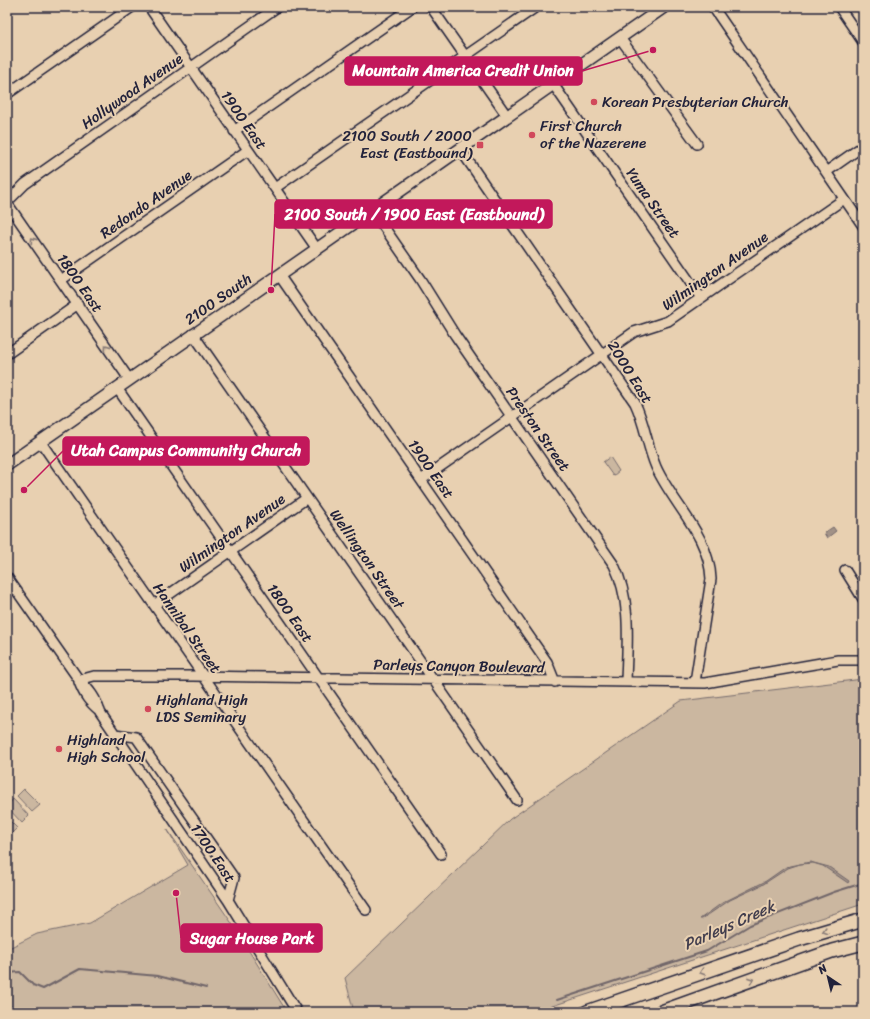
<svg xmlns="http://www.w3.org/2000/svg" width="870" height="1019" font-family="Sriracha,sans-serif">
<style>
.green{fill:#cbb7a0;stroke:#766c6e}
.water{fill:#a29287;stroke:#6f6569}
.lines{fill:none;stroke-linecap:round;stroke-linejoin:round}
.stream{stroke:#6f6569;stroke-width:2}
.minor-casing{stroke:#22223b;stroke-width:12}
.major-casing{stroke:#22223b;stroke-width:14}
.highway-casing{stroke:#22223b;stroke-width:16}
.minor{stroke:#e8d0b1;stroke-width:9}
.major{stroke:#e8d0b1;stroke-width:11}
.highway{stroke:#e8d0b1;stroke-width:13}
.oneway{stroke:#857976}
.poi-dot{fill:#d1495b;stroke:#e8d0b1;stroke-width:1.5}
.labels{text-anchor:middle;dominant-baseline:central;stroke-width:4;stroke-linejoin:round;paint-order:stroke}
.street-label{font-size:15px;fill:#22223b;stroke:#e8d0b1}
.poi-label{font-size:15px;fill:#22223b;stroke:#e8d0b1;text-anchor:start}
.water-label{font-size:16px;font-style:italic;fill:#423e4e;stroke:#e8d0b1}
.leader{fill:none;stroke:#c2185b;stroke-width:1.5}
.callout-dot{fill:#c2185b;stroke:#e8d0b1;stroke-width:1.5}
.callout{fill:#c2185b;stroke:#c2185b;stroke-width:1.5}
.callout-label{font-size:16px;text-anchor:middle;font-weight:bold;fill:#fff}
</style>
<rect width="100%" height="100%" fill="#e8d0b1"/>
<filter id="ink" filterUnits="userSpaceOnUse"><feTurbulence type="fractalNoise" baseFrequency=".025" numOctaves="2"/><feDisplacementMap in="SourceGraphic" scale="8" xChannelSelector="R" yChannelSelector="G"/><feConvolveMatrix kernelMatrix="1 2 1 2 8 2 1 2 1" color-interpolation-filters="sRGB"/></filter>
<g filter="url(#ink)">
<path class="green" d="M610 457 619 471 613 476 603 462Z
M863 679V904L534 1012H354L345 978 510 819 681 701Z
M24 789 40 805 32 812 17 796Z
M13 799 29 816 22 823 7 807Z
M7 818 17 828 9 836 7 833Z
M167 829 231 922 287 1012H7V949L37 934 90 923 188 865Z"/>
<path class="water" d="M833 527 836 531 827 538 824 533Z
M810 862 829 867 849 881 848 883 823 866 813 863 800 864 788 868 762 885 730 900 702 919H700L722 903 766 881 786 867Z"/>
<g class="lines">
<path class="stream" d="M7 973 20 972 33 985 43 989 80 969 158 976 206 988
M557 1000 707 951 750 925 834 892 863 883"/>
<g class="minor-casing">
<path id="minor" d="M149 7 317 249
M431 7 507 116
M713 7 863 226
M839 7 863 42
M620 38 697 144
M553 84 701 298
M7 94 132 7
M234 131 412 7
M460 149 635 403C645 424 647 446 656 467 673 505 709 534 711 579L695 682
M826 172 863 146
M275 188 536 7
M7 202 25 184 277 7
M7 203 129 379
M372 210 420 279 455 335 614 565C632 602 627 643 626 682
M279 275 547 662 555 682
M61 280 248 150
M193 334 517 800
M7 354 78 304
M117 388 441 854
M40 441 366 910
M421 480 634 332 668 321 844 199
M845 570 863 599
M7 577 79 680C90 690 96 698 100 712L228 900 297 1012
M154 605 307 498
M79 680 94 676H193L705 683 838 660H863
M79 682C84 695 89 702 100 711
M115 734 136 737 234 878 228 900
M7 1011 9 1012"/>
</g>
<g class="major-casing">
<path id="major" d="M7 465 664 7"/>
</g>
<g class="highway-casing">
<path id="highway" d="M587 1012 799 939 863 920
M661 1012 832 951 863 943"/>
</g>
<use href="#minor" class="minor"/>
<use href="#major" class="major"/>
<use href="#highway" class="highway"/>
</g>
<defs><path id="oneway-chevron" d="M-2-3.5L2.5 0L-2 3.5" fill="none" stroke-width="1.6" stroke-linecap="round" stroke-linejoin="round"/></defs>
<g class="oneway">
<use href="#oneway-chevron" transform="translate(33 240) rotate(-125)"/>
<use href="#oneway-chevron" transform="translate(107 347) rotate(-125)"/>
<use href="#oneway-chevron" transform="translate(825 931) rotate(163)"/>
<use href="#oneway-chevron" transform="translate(702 972) rotate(161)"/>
<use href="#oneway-chevron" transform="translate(751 980) rotate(-20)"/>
</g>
</g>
<g class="poi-dot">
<circle cx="594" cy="102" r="4"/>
<circle cx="532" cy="135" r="4"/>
<rect x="476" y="141" width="8" height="8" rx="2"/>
<circle cx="148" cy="709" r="4"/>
<circle cx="59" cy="749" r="4"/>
</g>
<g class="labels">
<g class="street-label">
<text transform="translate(132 91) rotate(-35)">Hollywood Avenue</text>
<text transform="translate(244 120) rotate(55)">1900 East</text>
<text transform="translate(653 203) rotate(55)">Yuma Street</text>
<text transform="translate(146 204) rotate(-35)">Redondo Avenue</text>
<text transform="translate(715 271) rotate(-35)">Wilmington Avenue</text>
<text transform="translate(80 283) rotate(55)">1800 East</text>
<text transform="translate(218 299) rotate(-35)">2100 South</text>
<text transform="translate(630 372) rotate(58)">2000 East</text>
<text transform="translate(538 429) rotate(55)">Preston Street</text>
<text transform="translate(431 469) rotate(55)">1900 East</text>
<text transform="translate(232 533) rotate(-35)">Wilmington Avenue</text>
<text transform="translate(367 559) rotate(55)">Wellington Street</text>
<text transform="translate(290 613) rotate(55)">1800 East</text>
<text transform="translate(187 628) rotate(55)">Hannibal Street</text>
<text transform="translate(459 666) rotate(1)">Parleys Canyon Boulevard</text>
<text transform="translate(213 853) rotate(56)">1700 East</text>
</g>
<g class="poi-label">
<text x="602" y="102">Korean Presbyterian Church</text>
<text x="540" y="126">First Church<tspan x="540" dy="17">of the Nazerene</tspan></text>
<text x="472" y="136" text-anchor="end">2100 South / 2000<tspan x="472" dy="17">East (Eastbound)</tspan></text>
<text x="156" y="700">Highland High<tspan x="156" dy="17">LDS Seminary</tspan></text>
<text x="67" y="740">Highland<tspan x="67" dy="17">High School</tspan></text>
</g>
<g class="water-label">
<text transform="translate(729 925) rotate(-24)">Parleys Creek</text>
</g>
</g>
<path class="leader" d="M653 50L582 71M271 290L275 214M24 490L63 451M176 893L181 938"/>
<g class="callout-dot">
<circle cx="653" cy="50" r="4"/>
<circle cx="271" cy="290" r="4"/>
<circle cx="24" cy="490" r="4"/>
<circle cx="176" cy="893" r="4"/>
</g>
<g class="callout">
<rect x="345" y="57" width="237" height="28" rx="4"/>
<rect x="275" y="200" width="277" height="28" rx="4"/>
<rect x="63" y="437" width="246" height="28" rx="4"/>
<rect x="181" y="924" width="141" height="28" rx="4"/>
</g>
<g class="callout-label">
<text x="463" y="76">Mountain America Credit Union</text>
<text x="414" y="220">2100 South / 1900 East (Eastbound)</text>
<text x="186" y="456">Utah Campus Community Church</text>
<text x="252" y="944">Sugar House Park</text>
</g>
<rect width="870" height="1019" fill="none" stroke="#e8d0b1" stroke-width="24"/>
<rect x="12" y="12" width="846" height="995" fill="none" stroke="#22223b" stroke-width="1.5" filter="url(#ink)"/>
<g transform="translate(828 977) rotate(325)" stroke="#e8d0b1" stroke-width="3" paint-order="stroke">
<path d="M0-3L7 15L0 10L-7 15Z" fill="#22223b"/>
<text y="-6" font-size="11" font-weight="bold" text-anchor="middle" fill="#22223b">N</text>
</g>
</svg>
